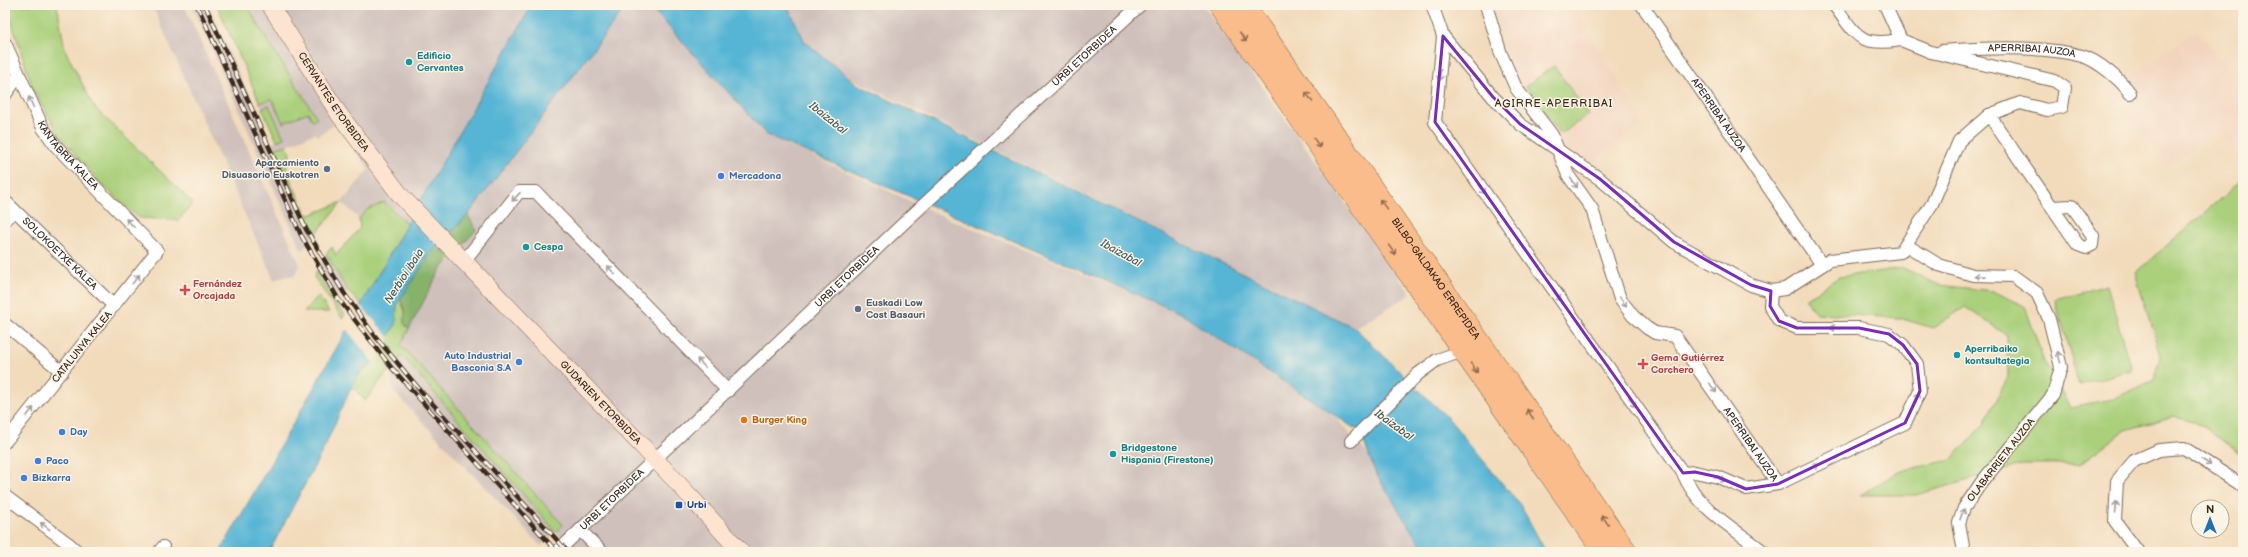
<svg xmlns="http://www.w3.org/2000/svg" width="2248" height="557" font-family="'Balsamiq Sans',sans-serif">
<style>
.built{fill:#f3d4bf}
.industrial{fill:#cfc0bb}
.green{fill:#aad07b;stroke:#727d4c}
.forest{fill:#87b26b;stroke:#616e44}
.water{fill:#56b5d5;stroke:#48707a}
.pier{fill:#f2dbbb}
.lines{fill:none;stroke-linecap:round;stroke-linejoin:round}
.street-casing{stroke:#7b6855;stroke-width:14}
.secondary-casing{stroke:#7b6855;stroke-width:18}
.highway-casing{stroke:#7b6855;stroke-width:22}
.street{stroke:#fff;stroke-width:12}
.secondary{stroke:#fde4d0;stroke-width:17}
.highway{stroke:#f9bc8a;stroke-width:21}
.rail-casing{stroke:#3b2a1e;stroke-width:4.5}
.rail{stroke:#fcf5e5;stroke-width:3;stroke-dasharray:9;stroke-linecap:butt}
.oneway{stroke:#906c4f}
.oneway2{stroke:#a79f9a}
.marked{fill:none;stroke:#7b2cbf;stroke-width:3;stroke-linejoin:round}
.culture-dot{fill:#0f9aa8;stroke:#fcf5e5;stroke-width:1.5}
.service-dot{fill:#5c6f8a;stroke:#fcf5e5;stroke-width:1.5}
.shop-dot{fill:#3f7fe0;stroke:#fcf5e5;stroke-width:1.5}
.health-dot{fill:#e0444e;stroke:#fcf5e5;stroke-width:1.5}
.food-dot{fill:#e8710a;stroke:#fcf5e5;stroke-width:1.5}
.transit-dot{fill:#1a4fb4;stroke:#fcf5e5;stroke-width:1.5}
.labels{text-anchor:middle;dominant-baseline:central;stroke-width:3;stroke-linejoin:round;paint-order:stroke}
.street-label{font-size:10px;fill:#3b2a1e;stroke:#fcf5e5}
.culture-label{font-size:10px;font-weight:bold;fill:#0d838f;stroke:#fcf5e5;text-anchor:start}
.service-label{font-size:10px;font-weight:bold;fill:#4e5e75;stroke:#fcf5e5;text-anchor:end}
.shop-label{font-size:10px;font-weight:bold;fill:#366cbe;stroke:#fcf5e5;text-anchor:start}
.health-label{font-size:10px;font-weight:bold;fill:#be3a42;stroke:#fcf5e5;text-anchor:start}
.food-label{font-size:10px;font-weight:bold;fill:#c56008;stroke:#fcf5e5;text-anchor:start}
.transit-label{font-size:10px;font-weight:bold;fill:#164399;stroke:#fcf5e5;text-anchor:start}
.neighbourhood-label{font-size:11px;letter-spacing:1px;fill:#3b2a1e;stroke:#fcf5e5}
.water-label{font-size:11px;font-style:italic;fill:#445b5e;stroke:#fcf5e5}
</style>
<rect width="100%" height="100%" fill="#fcf5e5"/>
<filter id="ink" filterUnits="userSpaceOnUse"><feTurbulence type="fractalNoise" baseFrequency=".025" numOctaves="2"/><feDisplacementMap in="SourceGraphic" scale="8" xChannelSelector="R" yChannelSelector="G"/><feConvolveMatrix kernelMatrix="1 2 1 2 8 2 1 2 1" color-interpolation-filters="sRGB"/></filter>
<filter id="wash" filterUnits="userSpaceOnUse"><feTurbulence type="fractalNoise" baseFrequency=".012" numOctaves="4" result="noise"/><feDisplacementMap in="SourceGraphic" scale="16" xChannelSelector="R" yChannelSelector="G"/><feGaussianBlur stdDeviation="0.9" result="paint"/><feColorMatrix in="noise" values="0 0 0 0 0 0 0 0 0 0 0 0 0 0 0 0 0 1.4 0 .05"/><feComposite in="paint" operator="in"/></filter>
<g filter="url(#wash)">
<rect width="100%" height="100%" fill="#f2dbbb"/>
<path class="built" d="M1515 5H1572L1641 119 1638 128 1589 166 1556 135 1516 74 1505 48 1495 12Z
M2196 30 2243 87V144L2234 151 2216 130 2170 166 2107 93Z"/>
<path class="industrial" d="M152 5H184L300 265 295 276 281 277 274 280Z
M192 5H208L270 144 284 138 270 105 262 108 260 103 272 99 308 112 312 120 317 118 269 43 247 5H532L407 224 386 203 367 210 359 219 342 202 369 169 335 124 317 136 315 133 276 150 273 149 314 236 302 251Z
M627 5H649L767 135 947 218 1180 313 1334 416 1453 552H573L556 532 541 546 393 391 392 374 388 370 401 356 555 531 401 345 440 270 476 230 468 215Z
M787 5H1203L1411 294 1355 328 849 77 805 42Z
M326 254 348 291 334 299 316 272Z"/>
<path class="green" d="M6 5H57L65 50 94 107 193 203 179 220 139 218 101 184 61 137 34 92Z
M217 5H247L269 43 317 118 312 120 308 112 283 123 272 99 260 103Z
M1554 66 1589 115 1560 134 1526 86Z
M269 105 284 138 277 141 262 108Z
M287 145 290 153 286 170 306 213 310 215 342 202 314 236 273 149Z
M2243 179V455L2203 426 2174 416 2126 430 2080 464H2025L1917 495H1860L1900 471 1951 460 1984 424 2008 377 2007 335 1965 307 1933 328 1899 318 1817 313 1805 299 1839 277 1903 268 1939 285 1993 291 2025 306 2044 362 2070 407 2113 399 2154 380 2161 358 2135 273Z
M384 202 407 224 361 305 348 291 326 254 332 247 336 255 360 228 359 219 367 210Z
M316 272 345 315 342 318 314 277Z
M2107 285 2131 370 2079 385 2055 299Z
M318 296 329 312H304Z
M400 299 405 311 404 323 409 329 401 345 563 525 556 532 402 356 384 376 365 401 352 386 361 371 371 364 396 324 397 304Z"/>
<path class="forest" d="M468 215 476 230 440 270 409 329 404 323 405 311 400 299 430 254Z"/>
<path class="water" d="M532 5H627L468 215 430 254 397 304 396 324 371 364 361 371 352 386 323 450 269 552H220Z
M649 5H787L805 42 857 84 1355 328 1448 418 1521 506 1546 552H1425L1376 474 1360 432 1180 313 767 135Z"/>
<path class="pier" d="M359 304 390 338 374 363 345 328Z"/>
</g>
<g filter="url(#ink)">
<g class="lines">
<g class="street-casing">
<g id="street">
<path d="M1432 5 1443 36 1493 97 1520 124 1600 179 1674 242 1751 285 1771 291 1785 289 1830 260 1901 252 1932 204 1959 141 1989 115 2020 103 2047 110 2062 107 2065 88 2055 81 1931 52 1901 40 1885 5"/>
<path id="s1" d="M1486 5 1501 54 1516 88 1552 135 1568 175 1592 209 1620 299 1633 316 1647 328 1655 333 1675 336 1778 484"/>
<path id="s2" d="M1642 5 1822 265"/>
<path d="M1834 5C1857 36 1859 47 1901 40"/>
<path d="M1443 36 1435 122 1683 473C1697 509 1734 528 1764 552"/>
<path id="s3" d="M5 43 43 128 56 146 157 251 5 442"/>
<path id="s4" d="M1942 51C1982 48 2043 45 2082 56 2097 60 2121 80 2130 93"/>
<path d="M5 95 19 75"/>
<path d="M1989 115 2078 245 2086 248 2092 245 2093 236 2072 206 2052 207"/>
<path id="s5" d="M5 201 114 306"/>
<path d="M5 220 14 210"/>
<path d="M1906 245 1939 265 1973 275 2013 276 2037 293 2049 319 2061 367 2053 395 1981 483 1964 508 1959 523 1964 552"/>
<path d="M464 261 519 192H536L728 391"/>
<path d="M5 324 62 372"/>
<path d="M1351 441 1418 374 1437 360 1463 351"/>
<path d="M1683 473 1695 472 1718 477 1746 489 1778 484 1905 423 1920 391 1917 364 1903 345 1889 334 1859 328H1797L1779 321 1770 306 1771 291"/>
<path d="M5 496 69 544 64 552"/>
<path d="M580 530 602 552"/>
<path d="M69 544 78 552"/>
<path d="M159 552 163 547"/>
<path id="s6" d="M557 552 906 221 1140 5"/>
<path d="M2138 552 2115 521 2117 481 2134 461 2159 450 2184 448 2243 486"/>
</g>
</g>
<g class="secondary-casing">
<g id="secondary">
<path id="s7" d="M270 5 339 114 401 196 674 479 741 552"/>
</g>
</g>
<g class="highway-casing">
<g id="highway">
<path d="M1220 5 1604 552"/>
<path id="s8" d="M1244 5 1627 552"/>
</g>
</g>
<use href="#street" class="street"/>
<use href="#secondary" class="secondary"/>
<use href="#highway" class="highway"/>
<g class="rail-casing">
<path id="rail" d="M197 5 301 235 337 297 391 367 557 552
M205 5 306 229 344 293 375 336 420 390 568 552"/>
</g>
<use href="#rail" class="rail"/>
</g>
<defs><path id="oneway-shaft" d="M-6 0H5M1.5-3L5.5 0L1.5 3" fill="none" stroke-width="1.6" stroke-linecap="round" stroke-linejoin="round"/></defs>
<g class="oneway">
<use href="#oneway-shaft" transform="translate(1243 37) rotate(55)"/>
<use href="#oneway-shaft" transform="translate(1309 97) rotate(-125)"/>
<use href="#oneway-shaft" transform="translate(1317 143) rotate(55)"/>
<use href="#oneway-shaft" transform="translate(1383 204) rotate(-125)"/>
<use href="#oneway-shaft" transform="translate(1392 250) rotate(55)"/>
<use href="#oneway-shaft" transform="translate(1474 368) rotate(55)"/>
<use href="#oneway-shaft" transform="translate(1530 414) rotate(-125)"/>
<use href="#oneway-shaft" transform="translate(1605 520) rotate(-125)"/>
</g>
<g class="oneway2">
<use href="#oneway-shaft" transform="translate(1440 75) rotate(96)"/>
<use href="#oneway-shaft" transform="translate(31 102) rotate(-114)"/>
<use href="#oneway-shaft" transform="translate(1574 183) rotate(54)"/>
<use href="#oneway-shaft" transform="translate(1482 189) rotate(55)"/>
<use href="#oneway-shaft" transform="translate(516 197) rotate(133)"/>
<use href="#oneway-shaft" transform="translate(130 223) rotate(-134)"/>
<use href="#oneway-shaft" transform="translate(611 270) rotate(-134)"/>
<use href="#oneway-shaft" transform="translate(1980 276) rotate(-179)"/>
<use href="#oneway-shaft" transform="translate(136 279) rotate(-52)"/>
<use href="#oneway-shaft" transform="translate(1557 296) rotate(55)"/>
<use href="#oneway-shaft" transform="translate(1623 302) rotate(57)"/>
<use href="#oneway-shaft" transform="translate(1836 328) rotate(180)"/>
<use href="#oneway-shaft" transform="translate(2059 357) rotate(-104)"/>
<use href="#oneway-shaft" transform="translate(701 363) rotate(-134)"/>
<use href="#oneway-shaft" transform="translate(1713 388) rotate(55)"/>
<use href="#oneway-shaft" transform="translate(1917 398) rotate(-65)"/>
<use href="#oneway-shaft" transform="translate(1632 402) rotate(55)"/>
<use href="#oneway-shaft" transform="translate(30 412) rotate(-51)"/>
<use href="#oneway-shaft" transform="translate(2206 462) rotate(33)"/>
<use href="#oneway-shaft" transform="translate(1813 467) rotate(-26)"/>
<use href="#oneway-shaft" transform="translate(1720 479) rotate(20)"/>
<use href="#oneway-shaft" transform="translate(2116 507) rotate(-86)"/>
<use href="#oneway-shaft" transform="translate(1962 514) rotate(-70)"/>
<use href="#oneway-shaft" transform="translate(45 526) rotate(-143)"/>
</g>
</g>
<path class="marked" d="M1443 36 1493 97 1520 124 1600 179 1674 242 1751 285 1771 291 1770 306 1779 321 1797 328H1859L1889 334 1903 345 1917 364 1920 391 1905 423 1778 484 1746 489 1718 477 1695 472 1683 473 1435 122Z"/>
<g class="culture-dot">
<circle cx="409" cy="62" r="4"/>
<circle cx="526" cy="247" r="4"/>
<circle cx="1957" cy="355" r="4"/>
<circle cx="1113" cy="454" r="4"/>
</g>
<g class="service-dot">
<circle cx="327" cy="169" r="4"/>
<circle cx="858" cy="309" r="4"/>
</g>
<g class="shop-dot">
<circle cx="721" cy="176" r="4"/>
<circle cx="519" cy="362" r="4"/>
<circle cx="62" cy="432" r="4"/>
<circle cx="38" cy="461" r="4"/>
<circle cx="24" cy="478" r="4"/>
</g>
<g class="health-dot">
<path d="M183 284h4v4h4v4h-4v4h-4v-4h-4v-4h4z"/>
<path d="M1641 358h4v4h4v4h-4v4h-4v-4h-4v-4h4z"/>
</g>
<circle class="food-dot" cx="744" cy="420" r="4"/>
<rect class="transit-dot" x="675" y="501" width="8" height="8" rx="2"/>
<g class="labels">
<g class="street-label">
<text stroke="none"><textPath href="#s4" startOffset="90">APERRIBAI AUZOA</textPath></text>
<text stroke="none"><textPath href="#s6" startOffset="724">URBI ETORBIDEA</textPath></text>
<text stroke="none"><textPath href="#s7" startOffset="116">CERVANTES ETORBIDEA</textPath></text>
<text stroke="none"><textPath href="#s2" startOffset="134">APERRIBAI AUZOA</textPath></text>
<text stroke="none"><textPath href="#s3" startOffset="130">KANTABRIA KALEA</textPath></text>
<text stroke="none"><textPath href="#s5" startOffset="76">SOLOKOETXE KALEA</textPath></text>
<text stroke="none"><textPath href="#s6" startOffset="400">URBI ETORBIDEA</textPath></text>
<text stroke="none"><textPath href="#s8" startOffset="334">BILBO-GALDAKAO ERREPIDEA</textPath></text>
<text transform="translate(82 347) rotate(-51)">CATALUNYA KALEA</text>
<text stroke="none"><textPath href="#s7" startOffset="519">GUDARIEN ETORBIDEA</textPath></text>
<text stroke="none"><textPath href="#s1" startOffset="528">APERRIBAI AUZOA</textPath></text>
<text transform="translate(2001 460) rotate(-52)">OLABARRIETA AUZOA</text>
<text stroke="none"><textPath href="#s6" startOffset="76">URBI ETORBIDEA</textPath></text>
</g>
<g class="culture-label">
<text x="417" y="56">Edificio<tspan x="417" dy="12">Cervantes</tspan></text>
<text x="534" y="247">Cespa</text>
<text x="1965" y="349">Aperribaiko<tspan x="1965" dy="12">kontsultategia</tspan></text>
<text x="1121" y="448">Bridgestone<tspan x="1121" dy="12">Hispania (Firestone)</tspan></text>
</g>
<g class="service-label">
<text x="319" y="163">Aparcamiento<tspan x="319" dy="12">Disuasorio Euskotren</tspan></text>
<text x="866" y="303" text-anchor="start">Euskadi Low<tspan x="866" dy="12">Cost Basauri</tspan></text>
</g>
<g class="shop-label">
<text x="729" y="176">Mercadona</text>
<text x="511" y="356" text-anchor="end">Auto Industrial<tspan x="511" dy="12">Basconia S.A</tspan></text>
<text x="70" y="432">Day</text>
<text x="46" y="461">Paco</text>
<text x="32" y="478">Bizkarra</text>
</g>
<g class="health-label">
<text x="193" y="284">Fernández<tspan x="193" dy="12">Orcajada</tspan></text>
<text x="1651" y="358">Gema Gutiérrez<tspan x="1651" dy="12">Corchero</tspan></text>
</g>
<g class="food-label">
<text x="752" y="420">Burger King</text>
</g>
<g class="transit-label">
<text x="687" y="505">Urbi</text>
</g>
<g class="neighbourhood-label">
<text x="1554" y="103">AGIRRE-APERRIBAI</text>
</g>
<g class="water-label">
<text transform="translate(828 118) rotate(39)">Ibaizabal</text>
<text transform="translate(1121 253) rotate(29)">Ibaizabal</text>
<text transform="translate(404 276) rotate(-57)">Nerbioi ibaia</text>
<text transform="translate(1394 425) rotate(36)">Ibaizabal</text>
</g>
</g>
<rect width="2248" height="557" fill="none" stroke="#fcf5e5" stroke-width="20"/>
<g transform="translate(2210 519)"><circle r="19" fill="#fcf5e5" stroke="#afa495"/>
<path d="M0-3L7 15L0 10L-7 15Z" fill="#1f6fb2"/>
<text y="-6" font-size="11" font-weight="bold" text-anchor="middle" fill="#3b2a1e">N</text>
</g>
</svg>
